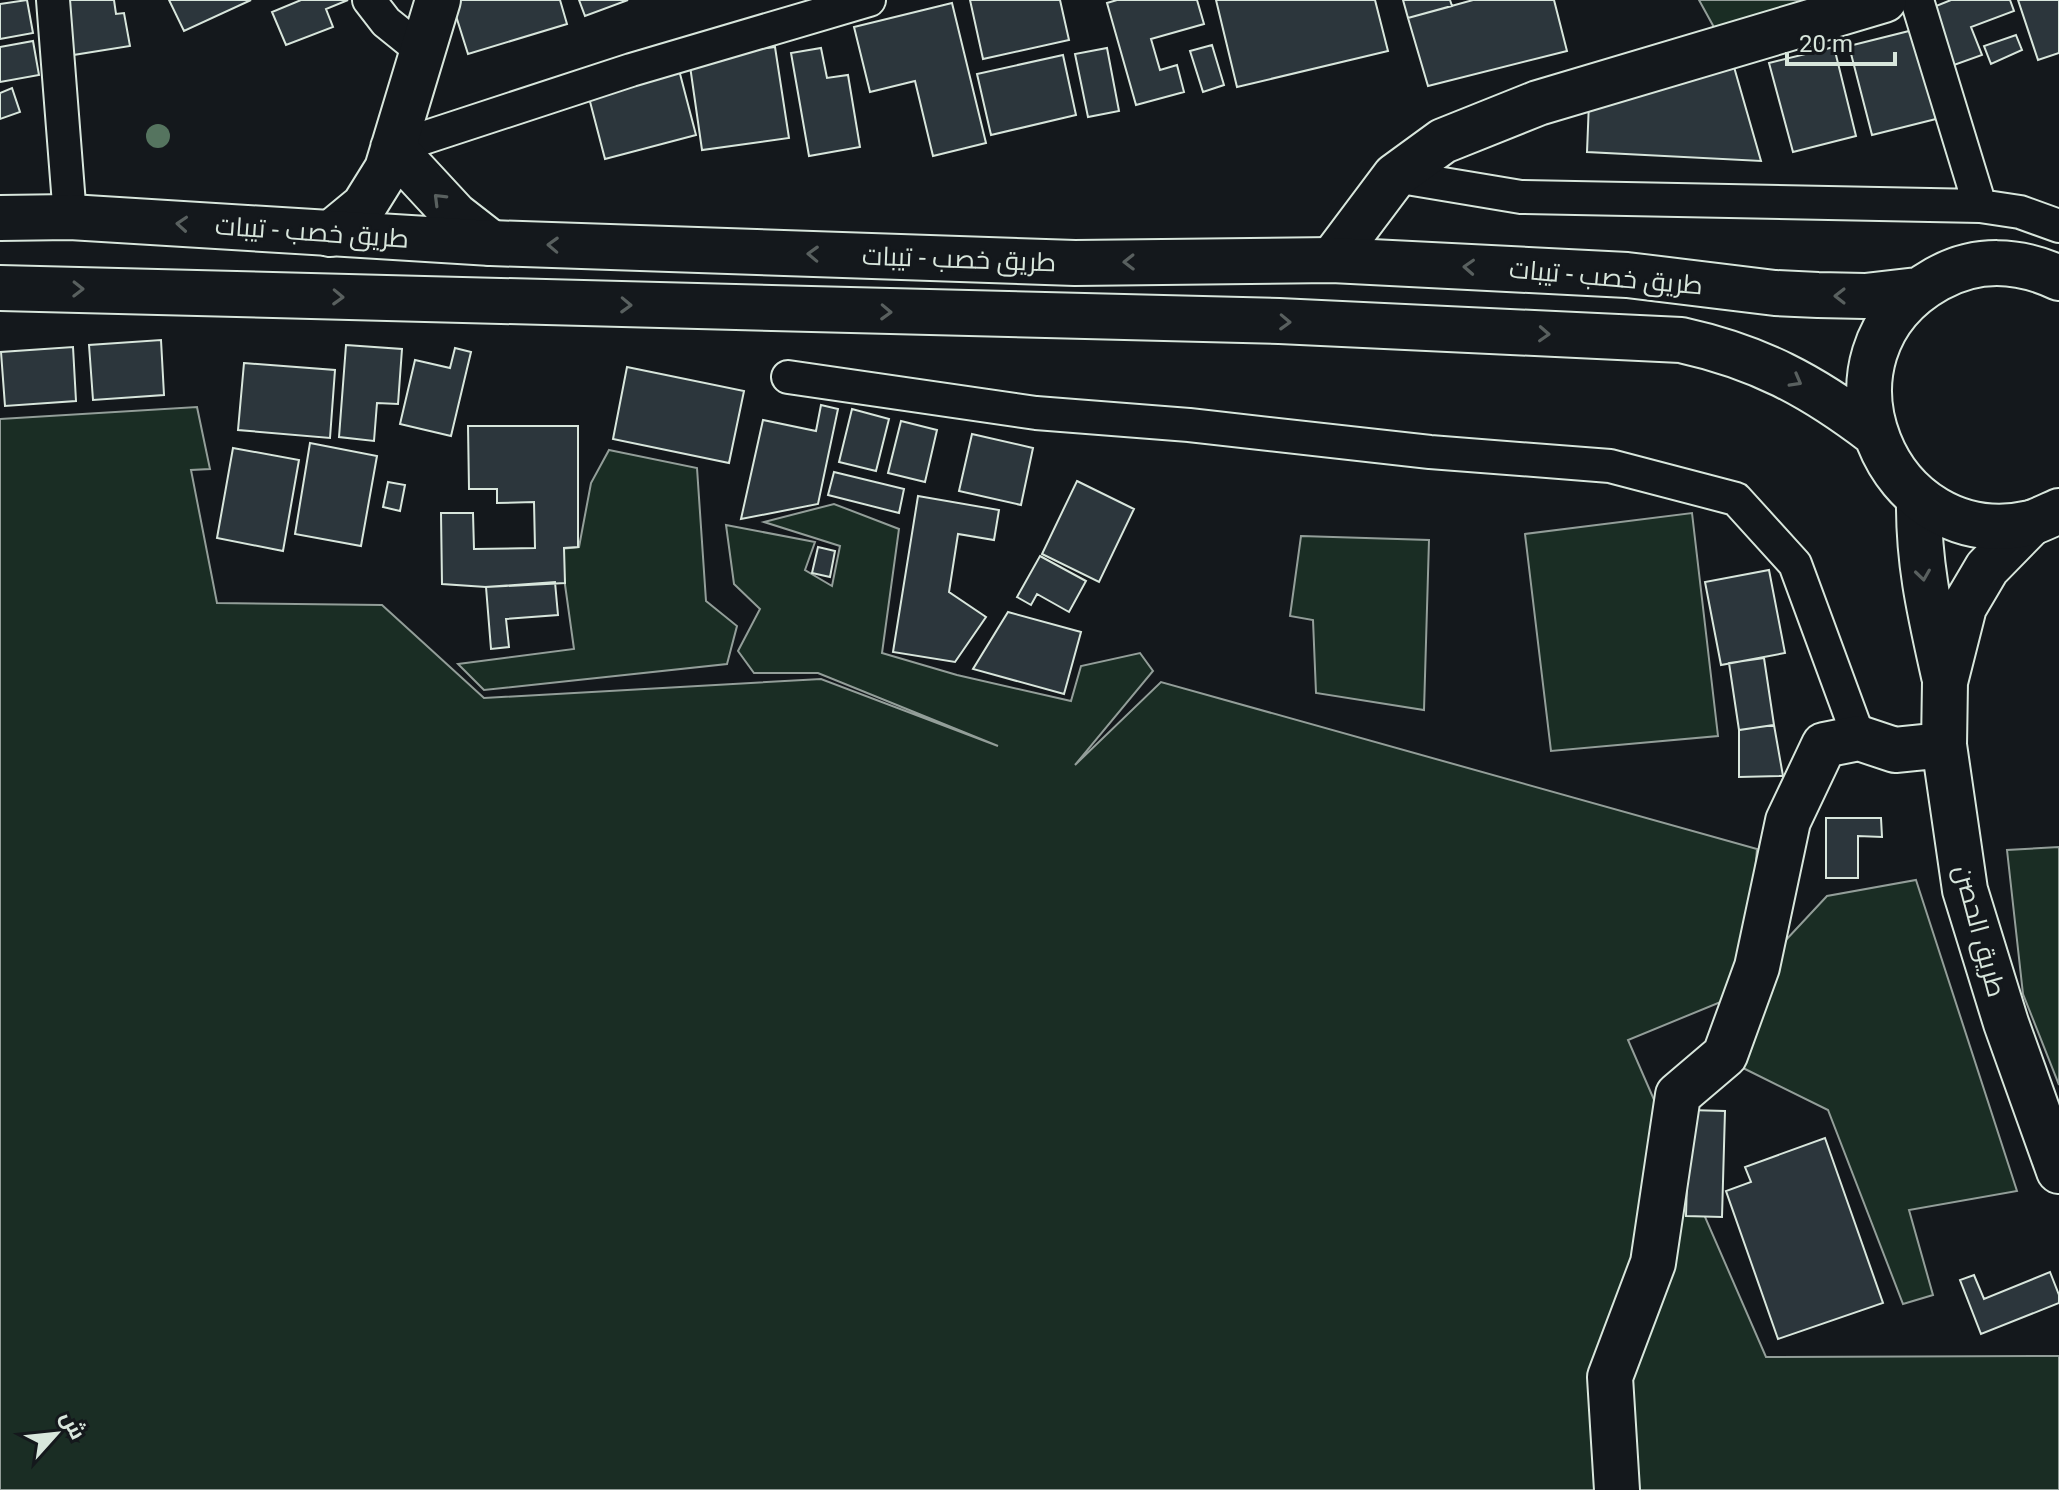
<svg xmlns="http://www.w3.org/2000/svg" width="2059" height="1490" font-family="Roboto,Cairo,sans-serif">
<style>
.green{fill:#1a2d24;stroke:#939e99;stroke-width:2}
.building{fill:#2c363c;stroke:#d8e6dc;stroke-width:2}
.lines{fill:none;stroke-linecap:round;stroke-linejoin:round}
.street-casing{stroke:#d8e6dc;stroke-width:36}
.secondary-casing{stroke:#d8e6dc;stroke-width:48}
.highway-casing{stroke:#d8e6dc;stroke-width:48}
.street{stroke:#14181c;stroke-width:32}
.secondary{stroke:#14181c;stroke-width:44}
.highway{stroke:#14181c;stroke-width:44}
.tree{fill:#55745f}
.oneway{stroke:#59605f}
.labels{text-anchor:middle;dominant-baseline:central;stroke-width:6;stroke-linejoin:round;paint-order:stroke}
.street-label{font-size:26px;fill:#d8e6dc;stroke:#14181c}
</style>
<rect width="100%" height="100%" fill="#14181c"/>
<path class="green" d="M1699 0H1896L1721 40Z
M197 407 210 469 191 470 217 603 382 605 484 698 821 679 998 746 818 673H754L738 651 760 609 734 584 726 525 815 542 805 570 832 586 840 546 764 522 834 504 899 529 882 653 957 675 1071 701 1081 666 1140 653 1153 671 1075 765 1161 682 1757 849 1745 992 1628 1040 1766 1357 2059 1356V1490H0V419Z
M609 450 697 468 706 601 737 626 727 664 484 690 458 664 574 649 560 549 579 547 591 483Z
M1692 513 1718 736 1551 751 1525 534Z
M1301 536 1429 540 1424 710 1316 693 1313 620 1290 616Z
M2059 847V1085L2023 994 2007 850Z
M1916 880 2017 1191 1909 1210 1933 1295 1903 1304 1828 1110 1743 1068 1735 1016 1771 956 1827 896Z"/>
<path class="building" d="M27 0 33 33 0 39V4Z
M62 0H114L116 14 124 13 130 46 67 56Z
M169 0H251L184 31Z
M301 0H348L326 9 333 27 286 45 272 12Z
M451 0H560L567 24 468 54Z
M579 0H628L585 16Z
M970 0H1060L1069 40 983 59Z
M1117 0H1197L1204 24 1151 39 1160 70 1177 65 1184 92 1136 105 1107 3Z
M1216 0H1375L1388 51 1237 87Z
M1403 0H1450L1452 6 1408 18Z
M1473 0H1554L1567 51 1428 86 1408 18Z
M1951 0H2010L2014 11 1971 27 1982 55 1954 65 1931 8Z
M2018 0H2059V53L2038 60Z
M952 3 986 143 933 156 915 81 870 92 854 27Z
M1913 30 1936 119 1872 135 1849 46Z
M2016 35 2022 50 1991 64 1984 46Z
M33 41 39 75 0 82V47Z
M1212 45 1224 85 1203 92 1190 51Z
M775 47 789 138 702 150 689 59Z
M1834 47 1856 136 1793 152 1769 63Z
M821 48 827 78 848 75 860 147 809 156 791 53Z
M1107 48 1119 111 1088 117 1075 54Z
M1063 55 1076 115 991 135 977 74Z
M1732 60 1761 161 1587 152 1589 102Z
M679 70 696 135 605 159 588 94Z
M12 88 20 112 0 119V93Z
M161 340 164 395 93 400 89 345Z
M346 345 402 349 398 404 377 403 374 441 339 437Z
M73 347 76 401 5 406 1 352Z
M455 348 471 352 451 436 400 424 415 360 450 368Z
M244 363 335 370 330 438 238 430Z
M627 367 744 391 729 463 613 439Z
M821 405 838 409 818 504 741 519 763 420 816 431Z
M852 409 889 419 876 471 839 462Z
M901 421 937 430 925 482 888 473Z
M468 426H578V547L564 548 565 583 486 587 442 584 441 513H473L474 549 535 548 534 502 497 503V489H469Z
M972 434 1033 448 1021 505 959 491Z
M310 443 377 456 361 546 295 534Z
M233 448 299 460 283 551 217 538Z
M834 472 904 489 899 513 828 495Z
M1077 481 1134 509 1099 582 1042 554Z
M388 482 405 485 400 511 383 507Z
M918 496 999 510 994 540 958 534 949 592 986 617 955 662 893 652Z
M818 547 835 551 830 577 812 573Z
M1040 556 1086 581 1069 612 1037 594 1031 605 1017 597Z
M1769 570 1785 653 1721 665 1705 582Z
M555 582 558 615 506 619 509 647 491 649 486 587Z
M1008 612 1081 632 1064 694 973 669Z
M1764 658 1774 725 1739 730 1729 663Z
M1774 725 1783 776 1739 777V730Z
M1826 818H1881L1882 837 1858 836V878H1826Z
M1689 1110 1725 1111 1722 1217 1686 1216Z
M1825 1138 1883 1303 1778 1339 1726 1191 1751 1182 1745 1167Z
M2050 1272 2059 1295V1303L1981 1334 1960 1280 1974 1275 1984 1299Z"/>
<g class="lines">
<g class="street-casing">
<path id="street" d="M53 0 70 217
M369 0 386 22 422 51
M1917 0 1980 206
M393 148 631 70 869 0
M1395 176 1521 197 1980 206 2020 212 2059 226
M788 377 1036 413 1189 425 1430 452 1610 466 1736 499 1795 564 1859 738"/>
</g>
<g class="secondary-casing">
<path id="secondary" d="M393 148 455 215 491 243
M330 234 364 206 387 169 438 0
M1332 260 1395 176 1443 141 1538 103 1884 0
M1919 498C1918 563 1930 613 1944 676
M2031 523 1987 568 1964 607 1945 682 1944 745 1965 890 2006 1023 2059 1171
M1617 1490 1610 1377 1653 1263 1678 1095 1725 1055 1757 967 1788 821 1824 745 1859 738 1895 750 1944 745"/>
</g>
<g class="highway-casing">
<path id="highway" d="M0 218 70 217 491 243 1075 263 1332 260 1627 275 1775 293 1818 295 1865 296 1917 290
M2059 278C2019 259 1976 257 1937 279 1803 354 1885 556 2031 523 2040 520 2050 515 2059 511
M0 288 1279 321 1681 340C1758 357 1811 385 1874 433"/>
</g>
<use href="#street" class="street"/>
<use href="#secondary" class="secondary"/>
<use href="#highway" class="highway"/>
</g>
<circle class="tree" cx="158" cy="136" r="12"/>
<defs><path id="oneway-chevron" d="M-2-3.5L2.5 0L-2 3.5" fill="none" stroke-width="1.6" stroke-linecap="round" stroke-linejoin="round" transform="scale(2)"/></defs>
<g class="oneway">
<use href="#oneway-chevron" transform="translate(439 199) rotate(-135)"/>
<use href="#oneway-chevron" transform="translate(182 224) rotate(-176)"/>
<use href="#oneway-chevron" transform="translate(553 245) rotate(-178)"/>
<use href="#oneway-chevron" transform="translate(813 254) rotate(-178)"/>
<use href="#oneway-chevron" transform="translate(1129 262) rotate(179)"/>
<use href="#oneway-chevron" transform="translate(1469 267) rotate(-177)"/>
<use href="#oneway-chevron" transform="translate(78 289) rotate(1)"/>
<use href="#oneway-chevron" transform="translate(1840 296) rotate(-180)"/>
<use href="#oneway-chevron" transform="translate(338 297) rotate(2)"/>
<use href="#oneway-chevron" transform="translate(626 305) rotate(2)"/>
<use href="#oneway-chevron" transform="translate(886 312) rotate(2)"/>
<use href="#oneway-chevron" transform="translate(1285 322) rotate(2)"/>
<use href="#oneway-chevron" transform="translate(1544 334) rotate(3)"/>
<use href="#oneway-chevron" transform="translate(1796 381) rotate(29)"/>
<use href="#oneway-chevron" transform="translate(1923 575) rotate(82)"/>
</g>
<g class="labels">
<g class="street-label">
<text transform="translate(312 232) rotate(4)">طريق خصب - تيبات</text>
<text transform="translate(959 259) rotate(2)">طريق خصب - تيبات</text>
<text transform="translate(1606 277) rotate(5)">طريق خصب - تيبات</text>
<text transform="translate(1980 931) rotate(75)">طريق الحصن</text>
</g>
</g>
<g transform="translate(56 1434) rotate(63)" stroke="#14181c" stroke-width="6" paint-order="stroke">
<path d="M0-6L14 30L0 20L-14 30Z" fill="#d8e6dc"/>
<text y="-12" font-size="22" font-weight="bold" text-anchor="middle" fill="#d8e6dc">ش</text>
</g>
<path d="M1787 52v12h108v-12" fill="none" stroke="#d8e6dc" stroke-width="4"/>
<text x="1799" y="52" font-size="24" fill="#d8e6dc" stroke="#14181c" stroke-width="6" paint-order="stroke">20 m</text>
</svg>
